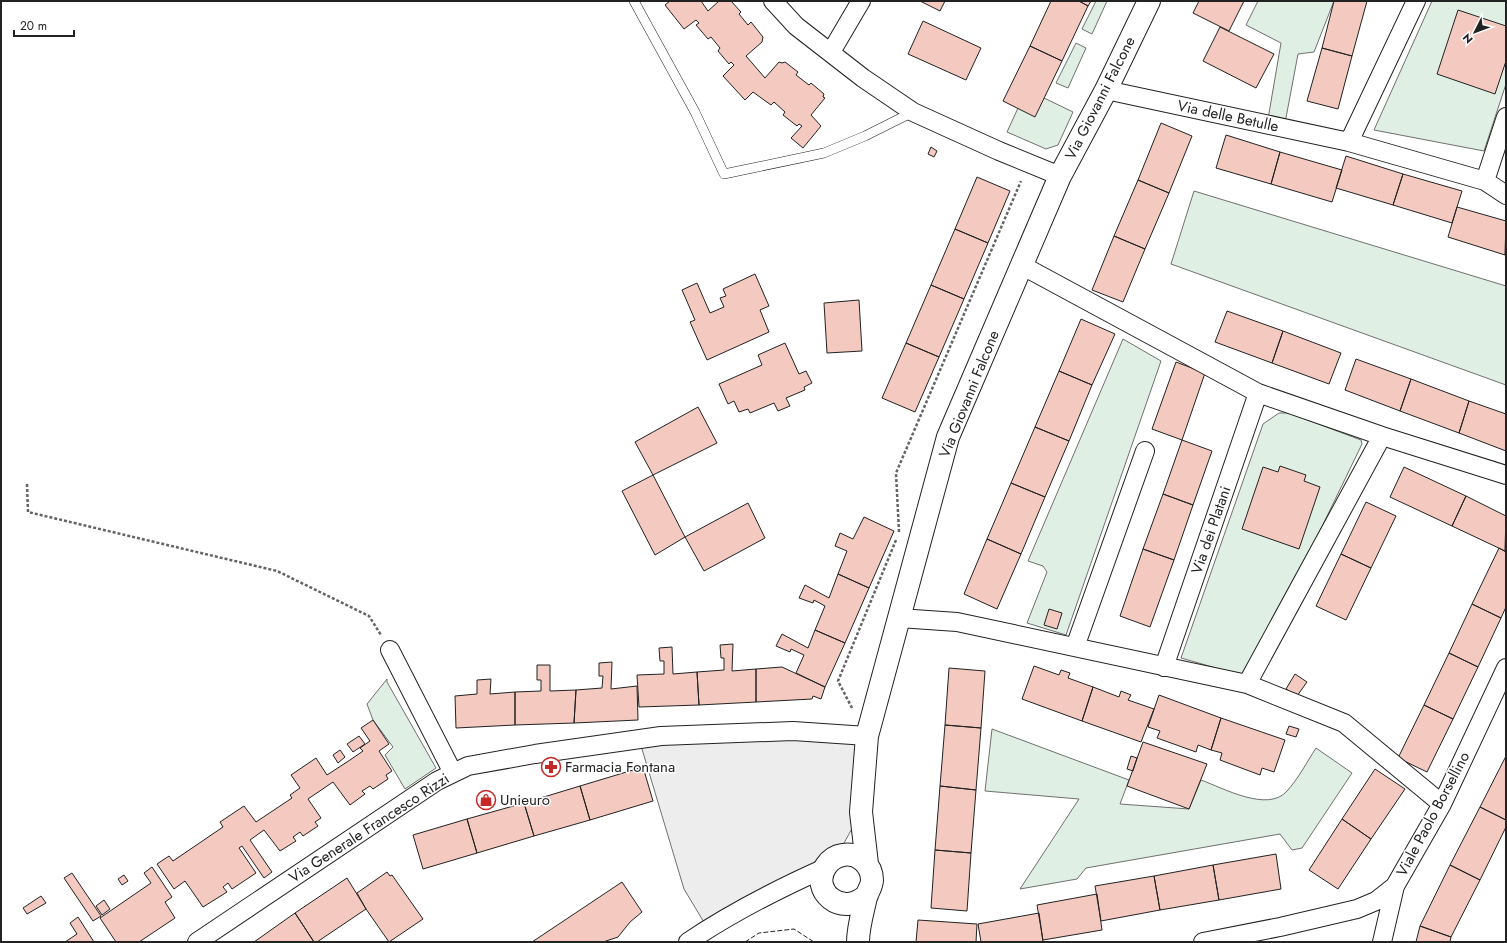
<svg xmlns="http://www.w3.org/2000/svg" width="1507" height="943" font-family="Jost,sans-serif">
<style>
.green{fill:#e0efe3;stroke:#6f6f6f}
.parking{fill:#ededed;stroke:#6f6f6f}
.building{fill:#f3c9c0;stroke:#222}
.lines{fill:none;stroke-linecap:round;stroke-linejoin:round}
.service-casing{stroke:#222;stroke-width:10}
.minor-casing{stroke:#222;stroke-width:20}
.tertiary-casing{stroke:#222;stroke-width:24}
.path{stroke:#646464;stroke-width:2.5;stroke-dasharray:3 2;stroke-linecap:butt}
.service{stroke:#fff;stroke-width:9}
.minor{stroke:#fff;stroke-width:18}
.tertiary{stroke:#fff;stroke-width:22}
.fence{stroke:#222;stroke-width:1;stroke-dasharray:5 2;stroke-linecap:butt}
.labels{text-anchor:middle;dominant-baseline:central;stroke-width:3;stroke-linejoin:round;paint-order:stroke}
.street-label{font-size:15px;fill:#222;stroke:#fff}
.poi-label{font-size:15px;fill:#222;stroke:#fff;text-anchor:start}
</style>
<rect width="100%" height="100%" fill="#fff"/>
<path class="green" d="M1096 1H1107L1092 34 1082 29Z
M1258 1H1334L1314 52 1298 54 1285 123 1268 119 1281 43 1246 25Z
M1432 1H1506V84L1484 151 1374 130Z
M1076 43 1086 48 1068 88 1056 83Z
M1044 98 1073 112 1058 145 1046 149 1007 132 1018 108Z
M1194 191 1506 286V385L1171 264Z
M1123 339 1161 361 1066 635 1027 623 1047 572 1043 566 1028 561Z
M1279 413H1289L1361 440 1362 444 1252 671 1244 676 1181 658 1263 424Z
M387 679V682L436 768 405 789 385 755 393 747 373 720 367 704Z
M992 729 1129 780 1120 804 1189 809 1201 780C1223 788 1268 813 1287 791 1298 779 1307 762 1316 748L1352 773 1302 848 1292 850 1280 834 1086 868 1077 879 1020 889 1079 799 985 791Z"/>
<path class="parking" d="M867 736 861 812 837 856 708 929 684 889 639 739Z"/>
<path class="building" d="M670 1H701L708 11 719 1H731L741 12 739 14 748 25 751 22 763 37 762 42 746 56 765 78 779 62 782 63 785 62 798 72 796 75 809 85 811 83 824 94 823 97 825 98 811 115 821 126 803 148 791 138 802 126 799 124 797 126 783 115 785 112 774 102 771 105 753 92 745 100 723 76 734 65 731 62 729 64 718 51 720 48 711 37 708 39 696 25 699 23 696 20 684 29 665 5Z
M920 1H945L940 11Z
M1051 1H1079L1088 6 1062 61 1030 46Z
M1079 1H1091L1088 6Z
M1199 1H1244L1229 31 1193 13Z
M1334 1H1367L1352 56 1322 48Z
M1458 10 1506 26V61L1495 94 1437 74Z
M923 21 981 48 966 80 908 54Z
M1220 27 1274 54 1256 88 1203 61Z
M1030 46 1062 61 1035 117 1003 101Z
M1322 48 1352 56 1338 109 1307 101Z
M1161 123 1192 136 1169 193 1138 180Z
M1226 135 1280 152 1271 184 1216 168Z
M931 147 937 151 934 157 928 154Z
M1280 152 1342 170 1332 202 1271 184Z
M1346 156 1403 174 1393 205 1336 188Z
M1403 174 1462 191 1452 223 1393 205Z
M977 177 1010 191 988 243 955 229Z
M1138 180 1169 193 1145 249 1114 236Z
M1457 207 1506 221 1505 255 1448 237Z
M955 229 988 243 964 299 931 285Z
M1114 236 1145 249 1123 302 1092 290Z
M755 274 769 306 760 310 769 332 707 360 690 322 695 320 682 290 697 283 710 313 724 307 720 298 726 296 723 289Z
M931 285 964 299 939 357 906 343Z
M859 300 862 351 827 353 824 303Z
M1227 311 1283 331 1272 363 1215 342Z
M1081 319 1115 334 1092 385 1059 371Z
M1283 331 1341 353 1329 384 1272 363Z
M785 343 799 374 806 371 812 383 804 387 805 390 786 398 790 406 778 411 774 403 750 413 748 409 739 412 734 401 728 404 719 384 762 365 758 355Z
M906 343 939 357 915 412 882 398Z
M1356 359 1411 379 1400 411 1345 390Z
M1176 362 1205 373 1182 440 1152 429Z
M1059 371 1092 385 1069 441 1035 427Z
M1411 379 1469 401 1459 433 1400 411Z
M1469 401 1506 414V451L1459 433Z
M698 407 717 443 653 475 635 442Z
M1035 427 1069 441 1045 497 1011 483Z
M1182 440 1212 451 1193 505 1163 494Z
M1280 466 1306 475 1304 481 1320 487 1299 549 1242 529 1263 467 1278 472Z
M1404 467 1466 496 1452 526 1390 497Z
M653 475 685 537 655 555 622 491Z
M1011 483 1045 497 1021 554 987 539Z
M1163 494 1193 505 1174 560 1143 549Z
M1466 496 1506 516 1505 551 1452 526Z
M1366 502 1396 516 1371 568 1341 554Z
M748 503 765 538 704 571 685 537Z
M864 517 894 531 869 588 838 574 847 551 835 546 840 533 853 539Z
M987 539 1021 554 997 609 964 594Z
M1499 548 1506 552V607L1501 618 1472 604Z
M1143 549 1174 560 1150 627 1120 616Z
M1341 554 1371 568 1346 620 1316 606Z
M838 574 869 588 845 643 815 630 825 606 814 600 813 603 799 598 805 585 829 598Z
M1472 604 1501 618 1478 667 1449 653Z
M1049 609 1062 613 1057 629 1044 625Z
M815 630 845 643 825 687 796 673 804 655 791 649 790 652 776 646 782 634 808 648Z
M733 644 732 671 756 669V702L699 705 697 672 724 670V658H721L720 645Z
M672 647 673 674 697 672 699 705 639 707 637 675 664 674V661H660L659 648Z
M1449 653 1478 667 1453 719 1424 705Z
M612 662 611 689 637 686 638 720 574 723 576 690 602 688 603 676H599V663Z
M537 665H550V691L576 690 574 723 515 725V692L541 691V680H537Z
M1034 666 1059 675 1061 670 1070 673 1068 678 1093 687 1082 721 1022 699Z
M782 667 825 687 821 699 813 696 812 699 756 702V669Z
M949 668 985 671 981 728 945 725Z
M1295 674 1307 682 1297 696 1286 689Z
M491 679 490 694 515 692V725L456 728 455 696 477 694V680Z
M1093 687 1119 697 1121 691 1131 695 1128 700 1154 709 1141 742 1082 721Z
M1159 695 1221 718 1211 750 1198 745 1196 752 1157 738 1160 731 1148 727Z
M1424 705 1453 719 1427 772 1398 758Z
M1221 718 1285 740 1274 772 1262 768 1260 775 1220 760 1222 753 1211 750Z
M373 720 389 744 379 751 392 771 386 775 388 779 373 789 370 786 362 791 365 794 350 805 333 782 308 799 321 818 315 822 318 826 303 836 300 832 293 837 296 841 280 851 264 830 250 840 272 872 264 878 242 846 239 848 256 873 232 889 228 883 223 887 227 892 203 907 185 881 174 889 157 864 169 856 173 861 223 827 220 822 244 806 256 822 292 798 290 795 300 788 291 775 316 758 327 775 350 760 363 751 360 748 370 741 361 728Z
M945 725 981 728 976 790 940 786Z
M1289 726 1299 729 1296 737 1286 734Z
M359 736 365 744 353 752 347 744Z
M1143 742 1207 764 1189 809 1127 786Z
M340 750 345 757 338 763 333 755Z
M1131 756 1137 758 1133 771 1127 769Z
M1506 756V820L1480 807Z
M643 767 653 801 590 820 580 786Z
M1375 769 1405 789 1371 839 1342 819Z
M580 786 590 820 534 836 524 803Z
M940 786 976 790 971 853 935 850Z
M524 803 534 836 477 853 467 819Z
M1480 807 1506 820V827L1480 880 1450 865Z
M467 819 477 853 423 869 413 835Z
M1342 819 1371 839 1338 889 1309 870Z
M935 850 971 853 967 911 931 908Z
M1276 854 1281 889 1219 900 1213 865Z
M1213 865 1219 900 1160 910 1154 876Z
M1450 865 1480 880 1451 937 1420 926Z
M152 867 172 897 165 902 175 918 139 942H116L100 918 151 883 144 873Z
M387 872 390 876 392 875 423 919 389 942 366 909 357 893Z
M72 873 101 916 93 921 64 878Z
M124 875 128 881 122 885 118 879Z
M1154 876 1160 910 1101 921 1095 886Z
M347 878 366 909 317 942H314L295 913Z
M622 882 642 912 630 922 618 937 603 942H532Z
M1097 894 1102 930 1043 940 1037 905Z
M41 896 46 903 27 914 23 908Z
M104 900 110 909 102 915 96 906Z
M295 913 314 942H254Z
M1039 913 1043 942H981L978 924Z
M78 917 94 942H65L77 934 70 923Z
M918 920 977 924 976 942H916Z
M1420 926 1451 937 1450 942H1416Z"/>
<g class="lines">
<g class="service-casing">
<path id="service" d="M634 1 695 112 724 174 824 153 865 136 913 112"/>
</g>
<g class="minor-casing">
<path id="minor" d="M773 1 796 26 863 78 913 112 999 151 1060 176
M831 52 861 1
M1106 90 1349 142 1485 181 1506 195
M1349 142 1416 1
M1485 181 1506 117
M1021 265 1258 393 1382 436 1506 475
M899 618 957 622 1247 684 1344 723 1442 804
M1075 647 1145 451
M390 650 453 773
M1164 667 1258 393
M1247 684 1382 436
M197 942 437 781 468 766 535 754 661 736 793 731 867 736
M688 942C731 913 778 889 825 868
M1203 942 1280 927 1357 909 1376 901 1395 886 1442 804 1506 668
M1382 942 1395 886"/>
</g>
<g class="tertiary-casing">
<path id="tertiary" d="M867 864 861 812 867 736 948 437 1060 176 1106 90 1149 1
M858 942C858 927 863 911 866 897 868 891 872 886 872 880 872 865 858 852 843 855 836 856 830 860 826 866 809 890 842 919 867 895"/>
</g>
<path class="path" d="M27 484 28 512 277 571 369 616 381 635
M899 532 896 473 1021 181
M852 708 838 681 896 540"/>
<use href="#service" class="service"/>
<use href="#minor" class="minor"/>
<use href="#tertiary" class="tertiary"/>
<path class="fence" d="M745 942 759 933 794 929 814 942"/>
</g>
<defs>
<g id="pharmacy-ring" transform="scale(1)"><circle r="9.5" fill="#fff" stroke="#c62828" stroke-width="1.5"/><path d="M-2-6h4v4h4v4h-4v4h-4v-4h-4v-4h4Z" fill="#c62828"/></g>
<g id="shop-ring" transform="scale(1)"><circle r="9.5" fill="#fff" stroke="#c62828" stroke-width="1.5"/><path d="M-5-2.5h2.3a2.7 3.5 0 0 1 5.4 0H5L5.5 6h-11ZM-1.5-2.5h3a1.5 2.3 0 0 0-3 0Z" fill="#c62828"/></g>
</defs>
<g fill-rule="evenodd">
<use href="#pharmacy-ring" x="551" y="767"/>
<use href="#shop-ring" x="486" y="800"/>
</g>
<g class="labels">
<g class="street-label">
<text transform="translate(1100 98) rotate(-63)">Via Giovanni Falcone</text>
<text transform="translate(1228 116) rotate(12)">Via delle Betulle</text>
<text transform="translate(969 394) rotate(-68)">Via Giovanni Falcone</text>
<text transform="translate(1211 530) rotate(-71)">Via dei Platani</text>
<text transform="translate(1433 814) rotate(-62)">Viale Paolo Borsellino</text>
<text transform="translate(369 828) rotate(-33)">Via Generale Francesco Rizzi</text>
</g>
<g class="poi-label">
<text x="565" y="767">Farmacia Fontana</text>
<text x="500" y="800">Unieuro</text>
</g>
</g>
<rect width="1507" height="943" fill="none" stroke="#222222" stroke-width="4"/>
<g transform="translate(1475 32) rotate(228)" stroke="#ffffff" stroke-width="3" paint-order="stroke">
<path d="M0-3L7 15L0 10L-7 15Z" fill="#222222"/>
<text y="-6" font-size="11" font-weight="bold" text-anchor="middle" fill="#222222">N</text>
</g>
<path d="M14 30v6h60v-6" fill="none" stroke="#222222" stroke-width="2"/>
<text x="20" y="30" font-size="12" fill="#222222" stroke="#ffffff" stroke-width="3" paint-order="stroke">20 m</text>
</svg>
